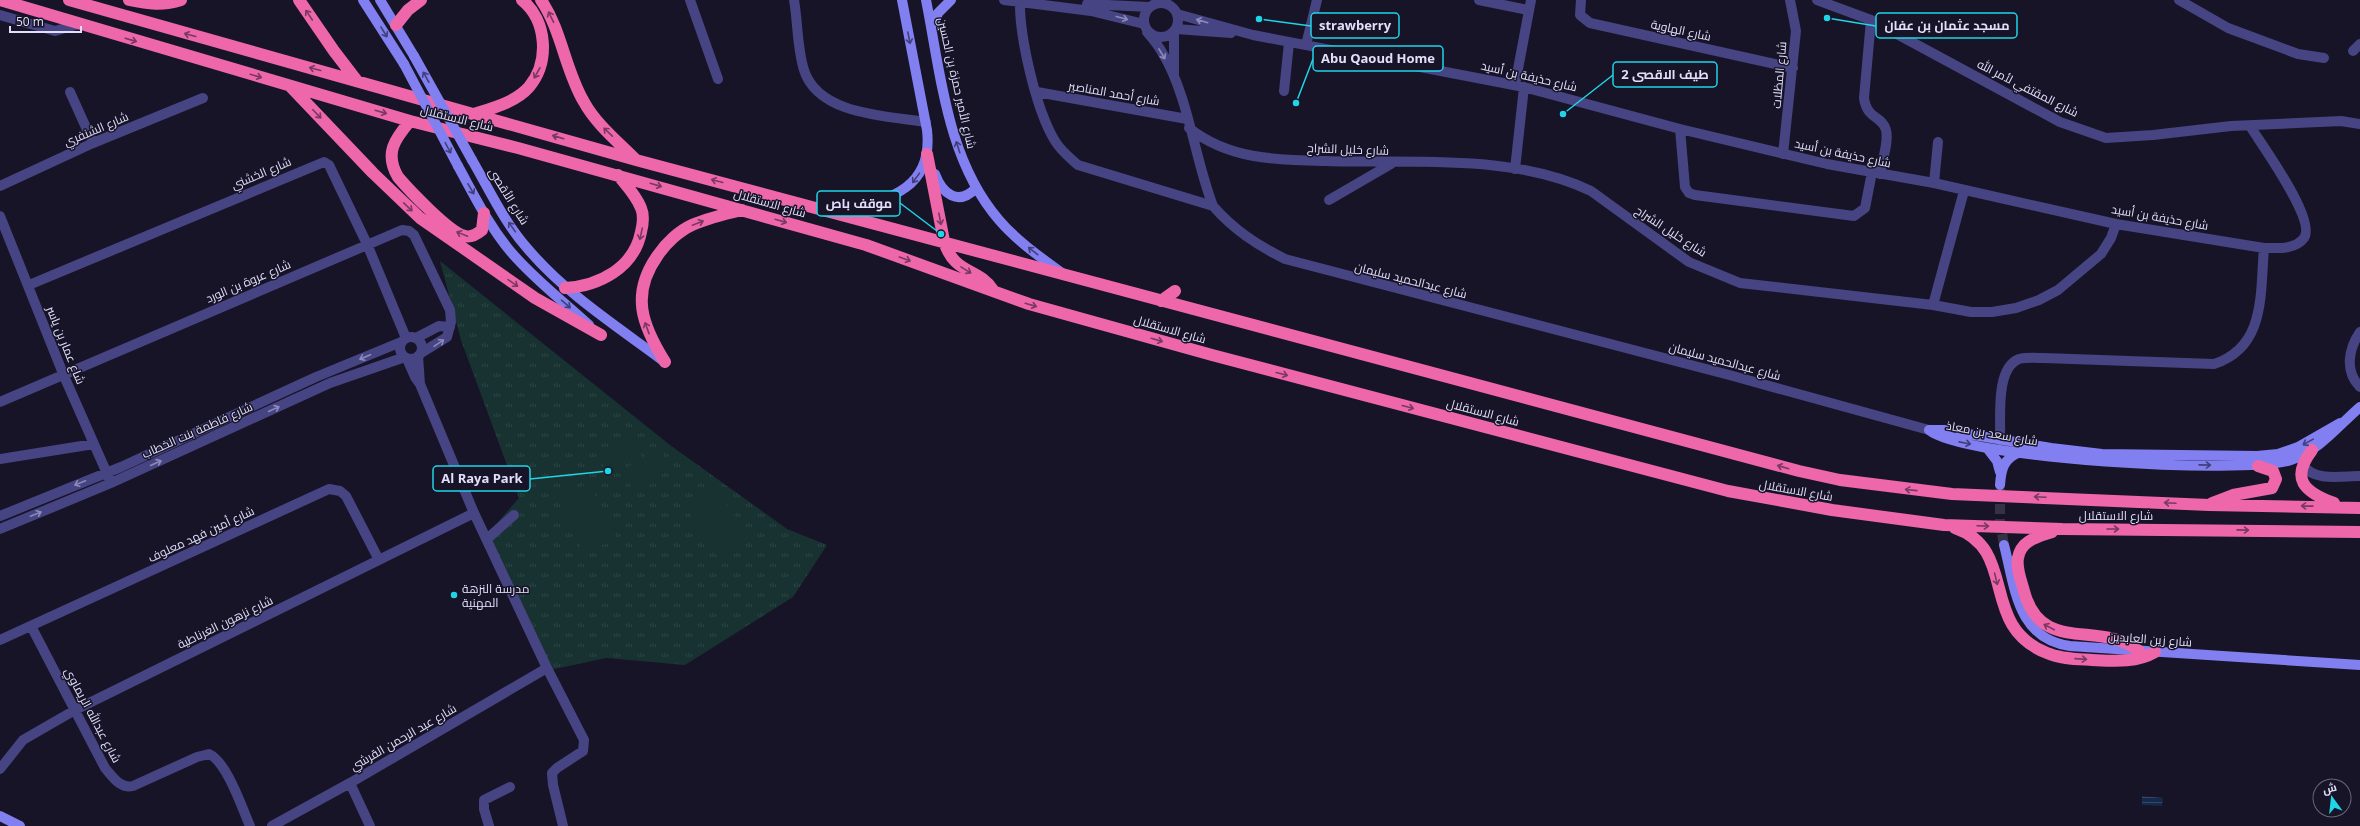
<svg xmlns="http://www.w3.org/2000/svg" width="2360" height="826" font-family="'Open Sans',Cairo,sans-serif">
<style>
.park{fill:url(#park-tufts)}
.pitch{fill:#173230}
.water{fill:url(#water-rules)}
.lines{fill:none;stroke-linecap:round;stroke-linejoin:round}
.secondary-tunnel{stroke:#353248;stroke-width:10;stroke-dasharray:10 5;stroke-linecap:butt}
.street{stroke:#464482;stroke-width:10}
.secondary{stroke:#8280f1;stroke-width:10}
.highway{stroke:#ee67aa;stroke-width:12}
.secondary-bridge{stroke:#8280f1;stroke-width:10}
.oneway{stroke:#783962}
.oneway2{stroke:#8c8ab8}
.oneway3{stroke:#423f78}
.poi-dot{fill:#20d5e6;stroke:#171428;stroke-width:1.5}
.labels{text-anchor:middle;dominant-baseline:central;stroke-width:3;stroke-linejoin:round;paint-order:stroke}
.street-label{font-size:12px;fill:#e2dffb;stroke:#171428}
.poi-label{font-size:12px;fill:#e2dffb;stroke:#171428;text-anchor:start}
.leader{fill:none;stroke:#20d5e6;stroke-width:1.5}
.callout-dot{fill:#20d5e6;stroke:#171428;stroke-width:1.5}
.callout{fill:#171428;stroke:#20d5e6;stroke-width:1.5}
.callout-label{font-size:13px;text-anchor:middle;font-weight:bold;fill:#e2dffb}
</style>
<defs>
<pattern id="park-tufts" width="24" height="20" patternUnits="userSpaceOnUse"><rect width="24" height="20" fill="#173230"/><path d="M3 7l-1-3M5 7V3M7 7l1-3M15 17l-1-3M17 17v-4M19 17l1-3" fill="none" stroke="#2d4645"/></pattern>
<pattern id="water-rules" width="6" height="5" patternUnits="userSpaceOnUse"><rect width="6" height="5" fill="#152a4b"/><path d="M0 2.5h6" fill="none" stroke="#374866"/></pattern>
</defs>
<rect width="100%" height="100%" fill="#171428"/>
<path class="park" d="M440 261 670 445 787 529 827 545 793 597 685 665 606 658 550 670 485 537 519 498 461 340Z"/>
<path class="pitch" d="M636 439 642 458 659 448 671 467 634 491 622 471 637 461 604 470 599 450Z
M589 483 616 538 584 554 557 498Z
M716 488 751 540 720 560 686 508Z"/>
<path class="water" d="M2142 796 2163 798 2162 806 2142 805Z"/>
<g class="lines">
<path class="secondary-tunnel" d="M2000 489V521L2004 545"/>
<path class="street" d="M690 0 718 79
M794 0C798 23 797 48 804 70 818 115 887 116 926 122
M1004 0 1091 11 1144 24
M1020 0C1019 36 1036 110 1055 141 1061 151 1069 157 1078 165L1213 206C1234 230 1257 245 1285 259L1733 376 1929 430
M1479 0 1528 10
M1581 0 1580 15 1590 23 1793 68
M1817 0 1871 20 2060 122 2106 138 2153 135 2231 126 2341 121 2360 124
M2179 0 2228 28 2298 54 2324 58
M1144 20a17 17 0 1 1 34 0a17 17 0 1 1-34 0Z
M1087 4 1149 7
M1177 14 1253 35 1524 87 1680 129 1827 164 1934 183 2116 224 2264 248C2277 248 2295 250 2304 238 2317 220 2261 144 2250 126
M0 15 55 31 79 24
M1871 20 1864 98C1867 120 1882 115 1886 130 1889 142 1882 161 1880 174
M1176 29 1231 33
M1147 32C1153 39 1159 46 1163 54 1188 95 1195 160 1213 206
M1306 45 1317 0
M2353 51 2360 44
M1174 74V31
M1515 85 1531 0
M1284 91 1289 43
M70 92 93 143
M1037 92 1187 119
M1189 128C1229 160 1278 160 1327 161 1413 164 1512 153 1591 191L1689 262 1740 283 1933 305 1971 312H1992L2016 308 2039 300 2058 290 2101 254 2111 238 2116 224
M1680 129 1685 187 1689 193 1695 195 1854 216 1865 208 1872 172
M1783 154 1796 31 1790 0
M1515 169 1524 87
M1934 183 1938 142
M0 186 93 143 203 98
M1329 200 1391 164
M0 216 64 376 109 478
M29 285 324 162 329 165 367 244 406 338
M1933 305 1964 191
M2360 332C2349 348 2344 371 2360 387
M400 348a11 11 0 1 1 22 0a11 11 0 1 1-22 0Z
M416 338 439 326 450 327
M418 356 420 384
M407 359 415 377 420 384 474 513 547 668 584 740 583 751 557 768 552 773 553 785 563 826
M0 402 402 230 409 231 414 235 450 310 451 322 447 337 421 353
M2000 440C2001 419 1995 368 2019 359 2027 357 2037 358 2044 358L2214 364C2266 347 2260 294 2264 248
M0 459 94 444
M2303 465C2314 482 2342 476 2360 476
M0 516 121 467 316 377 401 342
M0 529 111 483 330 383 405 357
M487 539 514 515
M31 626 105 768C113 777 120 789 133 786L197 757 209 754C227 762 242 808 250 826
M0 640 329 489 340 491 346 496 379 560
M0 769 23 740 75 710 474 513
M350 783 370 826
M272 826 350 783 547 668
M489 826 484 809V800L510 787"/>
<path class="secondary" d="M363 0 404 64
M380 0 414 56
M926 0C941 75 947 160 999 220 1017 241 1040 257 1062 273
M932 30 938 13 951 0
M472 160C489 189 504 222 527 248 565 293 615 325 662 360
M458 166C474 195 489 226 511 252 534 279 563 301 589 325
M935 174C942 193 958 207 976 188
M837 213C884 200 934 192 927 130L902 0
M1929 430C1963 459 2245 475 2291 460 2320 450 2338 426 2360 407
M1929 430H1944L2051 448 2102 454 2257 456 2278 454 2298 447 2340 423
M1987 448 1997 461 2000 472
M2000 485C2001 469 2004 458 2020 452
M2004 545C2015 587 2017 639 2070 646L2360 665
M0 816 20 826"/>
<path class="highway" d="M0 0 410 121 518 148 866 245 1029 304 1212 355 1728 491 1832 510 1944 525 2062 529 2360 532
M69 0 636 160 1799 471 1840 480 1952 494 2209 505 2360 508
M129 0C148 4 163 6 181 0
M299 0 334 51 357 81
M541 0C562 31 565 70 584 102 596 124 617 141 635 159
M396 25 408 10 421 0
M291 87 373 173 420 218 535 298 601 335
M474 114C493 108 516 102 529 87 550 62 547 20 522 0
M410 121C395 139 384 153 398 177 409 190 450 233 465 236 471 238 477 234 482 230L484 213
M927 154 944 241C954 275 978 267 993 290
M565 288C599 286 634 268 641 232 643 224 644 215 641 208 636 195 626 185 618 175
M1161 301 1175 291
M665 362C642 325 630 294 658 255 666 243 679 231 692 225 708 218 725 214 742 210
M2312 450C2290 479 2304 492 2334 503
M2212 503 2233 495 2272 488 2276 479 2273 471 2258 466
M1955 528C2019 550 1978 626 2047 653 2061 659 2077 659 2092 660 2114 661 2136 663 2155 652
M2052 532C2038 537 2021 540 2018 558 2016 568 2021 580 2024 591 2041 656 2100 619 2139 651"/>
<path class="secondary-bridge" d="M414 56 472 160
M404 64 458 166"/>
</g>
<defs><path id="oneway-shaft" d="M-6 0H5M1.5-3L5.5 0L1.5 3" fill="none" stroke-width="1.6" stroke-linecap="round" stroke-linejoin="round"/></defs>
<g class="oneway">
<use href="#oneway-shaft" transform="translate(309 15) rotate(-124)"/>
<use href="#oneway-shaft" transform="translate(551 17) rotate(-116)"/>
<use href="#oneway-shaft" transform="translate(190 35) rotate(-165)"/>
<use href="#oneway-shaft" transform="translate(131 40) rotate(16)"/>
<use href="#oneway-shaft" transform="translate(315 69) rotate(-165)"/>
<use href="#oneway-shaft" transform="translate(537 73) rotate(119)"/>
<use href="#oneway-shaft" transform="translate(256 76) rotate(16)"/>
<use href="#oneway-shaft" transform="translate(381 112) rotate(16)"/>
<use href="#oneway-shaft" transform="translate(317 114) rotate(46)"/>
<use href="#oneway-shaft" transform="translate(608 132) rotate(-136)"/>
<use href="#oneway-shaft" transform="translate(558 137) rotate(-164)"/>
<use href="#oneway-shaft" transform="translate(717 181) rotate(-165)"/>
<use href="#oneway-shaft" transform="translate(656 185) rotate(16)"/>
<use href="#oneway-shaft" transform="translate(408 207) rotate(44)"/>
<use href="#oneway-shaft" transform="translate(940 219) rotate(79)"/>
<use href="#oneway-shaft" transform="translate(781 221) rotate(16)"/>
<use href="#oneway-shaft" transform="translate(698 223) rotate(-21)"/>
<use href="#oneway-shaft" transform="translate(462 234) rotate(-158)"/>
<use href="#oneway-shaft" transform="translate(641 234) rotate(103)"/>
<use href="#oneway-shaft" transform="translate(905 259) rotate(20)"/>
<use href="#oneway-shaft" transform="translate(966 270) rotate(31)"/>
<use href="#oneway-shaft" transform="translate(513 283) rotate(35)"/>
<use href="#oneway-shaft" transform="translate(1031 305) rotate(16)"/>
<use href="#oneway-shaft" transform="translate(647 328) rotate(-110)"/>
<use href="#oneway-shaft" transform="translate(1157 340) rotate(16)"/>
<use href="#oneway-shaft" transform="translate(1282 374) rotate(15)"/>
<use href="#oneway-shaft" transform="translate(1408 407) rotate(15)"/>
<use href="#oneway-shaft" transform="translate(1783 467) rotate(-164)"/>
<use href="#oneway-shaft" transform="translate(1911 490) rotate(-174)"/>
<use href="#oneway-shaft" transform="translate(2040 497) rotate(-177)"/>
<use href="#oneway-shaft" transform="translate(2170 503) rotate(-177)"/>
<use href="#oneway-shaft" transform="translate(2307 506) rotate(-179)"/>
<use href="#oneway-shaft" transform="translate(1983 526) rotate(2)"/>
<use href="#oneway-shaft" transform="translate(2113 529)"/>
<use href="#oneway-shaft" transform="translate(2243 530) rotate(1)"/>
<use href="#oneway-shaft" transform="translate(1996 579) rotate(76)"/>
<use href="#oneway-shaft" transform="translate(2049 627) rotate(-152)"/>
<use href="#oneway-shaft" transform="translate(2081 659) rotate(4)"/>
</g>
<g class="oneway2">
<use href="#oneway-shaft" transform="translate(1122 18) rotate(15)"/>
<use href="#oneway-shaft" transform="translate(1202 21) rotate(-164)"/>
<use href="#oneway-shaft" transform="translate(1162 54) rotate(59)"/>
<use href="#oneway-shaft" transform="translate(439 343) rotate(-34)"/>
<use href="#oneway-shaft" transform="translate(365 357) rotate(157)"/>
<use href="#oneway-shaft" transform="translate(274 409) rotate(-25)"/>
<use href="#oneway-shaft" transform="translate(156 463) rotate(-24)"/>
<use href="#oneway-shaft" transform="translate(80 483) rotate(158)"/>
<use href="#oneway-shaft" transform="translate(36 514) rotate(-22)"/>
</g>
<g class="oneway3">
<use href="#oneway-shaft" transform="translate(384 32) rotate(58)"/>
<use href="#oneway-shaft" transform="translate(909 38) rotate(79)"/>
<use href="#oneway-shaft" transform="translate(426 77) rotate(-119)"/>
<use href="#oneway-shaft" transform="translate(958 147) rotate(-108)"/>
<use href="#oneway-shaft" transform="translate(448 148) rotate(62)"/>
<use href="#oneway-shaft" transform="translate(916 178) rotate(126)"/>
<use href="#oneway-shaft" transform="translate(471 189) rotate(60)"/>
<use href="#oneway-shaft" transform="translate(512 227) rotate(-125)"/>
<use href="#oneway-shaft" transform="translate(1033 251) rotate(-142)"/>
<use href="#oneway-shaft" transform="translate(566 304) rotate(41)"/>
<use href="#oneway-shaft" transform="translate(2308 442) rotate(151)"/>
<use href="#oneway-shaft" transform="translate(1965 443) rotate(11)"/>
<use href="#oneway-shaft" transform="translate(2205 465) rotate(1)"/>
</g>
<circle class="poi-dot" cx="454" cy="595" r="4"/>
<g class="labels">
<g class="street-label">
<text transform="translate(1681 30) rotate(12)">شارع الهاوية</text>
<text transform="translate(1779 75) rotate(-85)">شارع المظلات</text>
<text transform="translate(1529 76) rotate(13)">شارع حذيفة بن أسيد</text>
<text transform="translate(957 83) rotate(77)">شارع الأمير حمزة بن الحسين</text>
<text transform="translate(2028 88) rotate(27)">شارع المقتفي لأمر الله</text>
<text transform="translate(1114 93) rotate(10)">شارع أحمد المناصير</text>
<text transform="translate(457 118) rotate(14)">شارع الاستقلال</text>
<text transform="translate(96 129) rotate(-23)">شارع الشنفري</text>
<text transform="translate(1348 149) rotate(2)">شارع خليل الشراح</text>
<text transform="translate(1843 153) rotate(12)">شارع حذيفة بن أسيد</text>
<text transform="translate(261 173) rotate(-23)">شارع الخشني</text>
<text transform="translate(509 196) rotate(58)">شارع الأقصى</text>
<text transform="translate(770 203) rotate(16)">شارع الاستقلال</text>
<text transform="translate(2160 217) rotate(10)">شارع حذيفة بن أسيد</text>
<text transform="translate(1671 231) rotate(33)">شارع خليل الشراح</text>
<text transform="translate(1411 280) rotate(14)">شارع عبدالحميد سليمان</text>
<text transform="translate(248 281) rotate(-23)">شارع عروة بن الورد</text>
<text transform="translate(1170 329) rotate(16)">شارع الاستقلال</text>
<text transform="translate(66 345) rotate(68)">شاع عمار بن ياسر</text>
<text transform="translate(1725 361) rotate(15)">شارع عبدالحميد سليمان</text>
<text transform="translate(1483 412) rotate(15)">شارع الاستقلال</text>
<text transform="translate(197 430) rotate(-24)">شارع فاطمة بنت الخطاب</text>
<text transform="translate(1992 433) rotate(10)">شارع سعد بن معاذ</text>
<text transform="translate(1796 490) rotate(10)">شارع الاستقلال</text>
<text x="2116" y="515">شارع الاستقلال</text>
<text transform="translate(201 534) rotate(-25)">شارع أمين فهد معلوف</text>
<text transform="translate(225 622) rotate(-26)">شارع نزهون الغرناطية</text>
<text transform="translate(2150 639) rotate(4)">شارع زين العابدين</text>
<text transform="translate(93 715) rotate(62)">شارع عبدالله الريماوي</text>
<text transform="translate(403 737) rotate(-30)">شارع عبد الرحمن القرشي</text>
</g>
<g class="poi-label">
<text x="462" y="588">مدرسة النزهة<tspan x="462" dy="14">المهنية</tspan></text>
</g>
</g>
<path class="leader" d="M1827 18L1876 26M1259 19L1311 26M1296 103L1313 59M1563 114L1613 75M941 234L900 203M608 471L530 479"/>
<g class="callout-dot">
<circle cx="1827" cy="18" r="4"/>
<circle cx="1259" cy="19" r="4"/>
<circle cx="1296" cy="103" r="4"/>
<circle cx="1563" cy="114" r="4"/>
<circle cx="941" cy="234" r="4"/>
<circle cx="608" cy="471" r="4"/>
</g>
<g class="callout">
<rect x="1876" y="13" width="141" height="25" rx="4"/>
<rect x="1311" y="13" width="88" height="25" rx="4"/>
<rect x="1313" y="46" width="130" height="25" rx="4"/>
<rect x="1613" y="62" width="104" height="25" rx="4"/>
<rect x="817" y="191" width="83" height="25" rx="4"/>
<rect x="433" y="466" width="97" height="25" rx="4"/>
</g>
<g class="callout-label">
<text x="1947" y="30">مسجد عثمان بن عفان</text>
<text x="1355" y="30">strawberry</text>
<text x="1378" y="63">Abu Qaoud Home</text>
<text x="1665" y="79">طيف الاقصى 2</text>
<text x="859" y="208">موقف باص</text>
<text x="482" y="483">Al Raya Park</text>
</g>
<g transform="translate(2332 798) rotate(345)"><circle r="19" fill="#171428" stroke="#68657c"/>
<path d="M0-3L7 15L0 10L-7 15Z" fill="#20d5e6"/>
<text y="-6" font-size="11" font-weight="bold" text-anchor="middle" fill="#e2dffb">ش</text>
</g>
<path d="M10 26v6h71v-6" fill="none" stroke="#e2dffb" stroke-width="2"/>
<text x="16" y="26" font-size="12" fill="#e2dffb" stroke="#171428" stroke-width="3" paint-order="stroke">50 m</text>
</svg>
